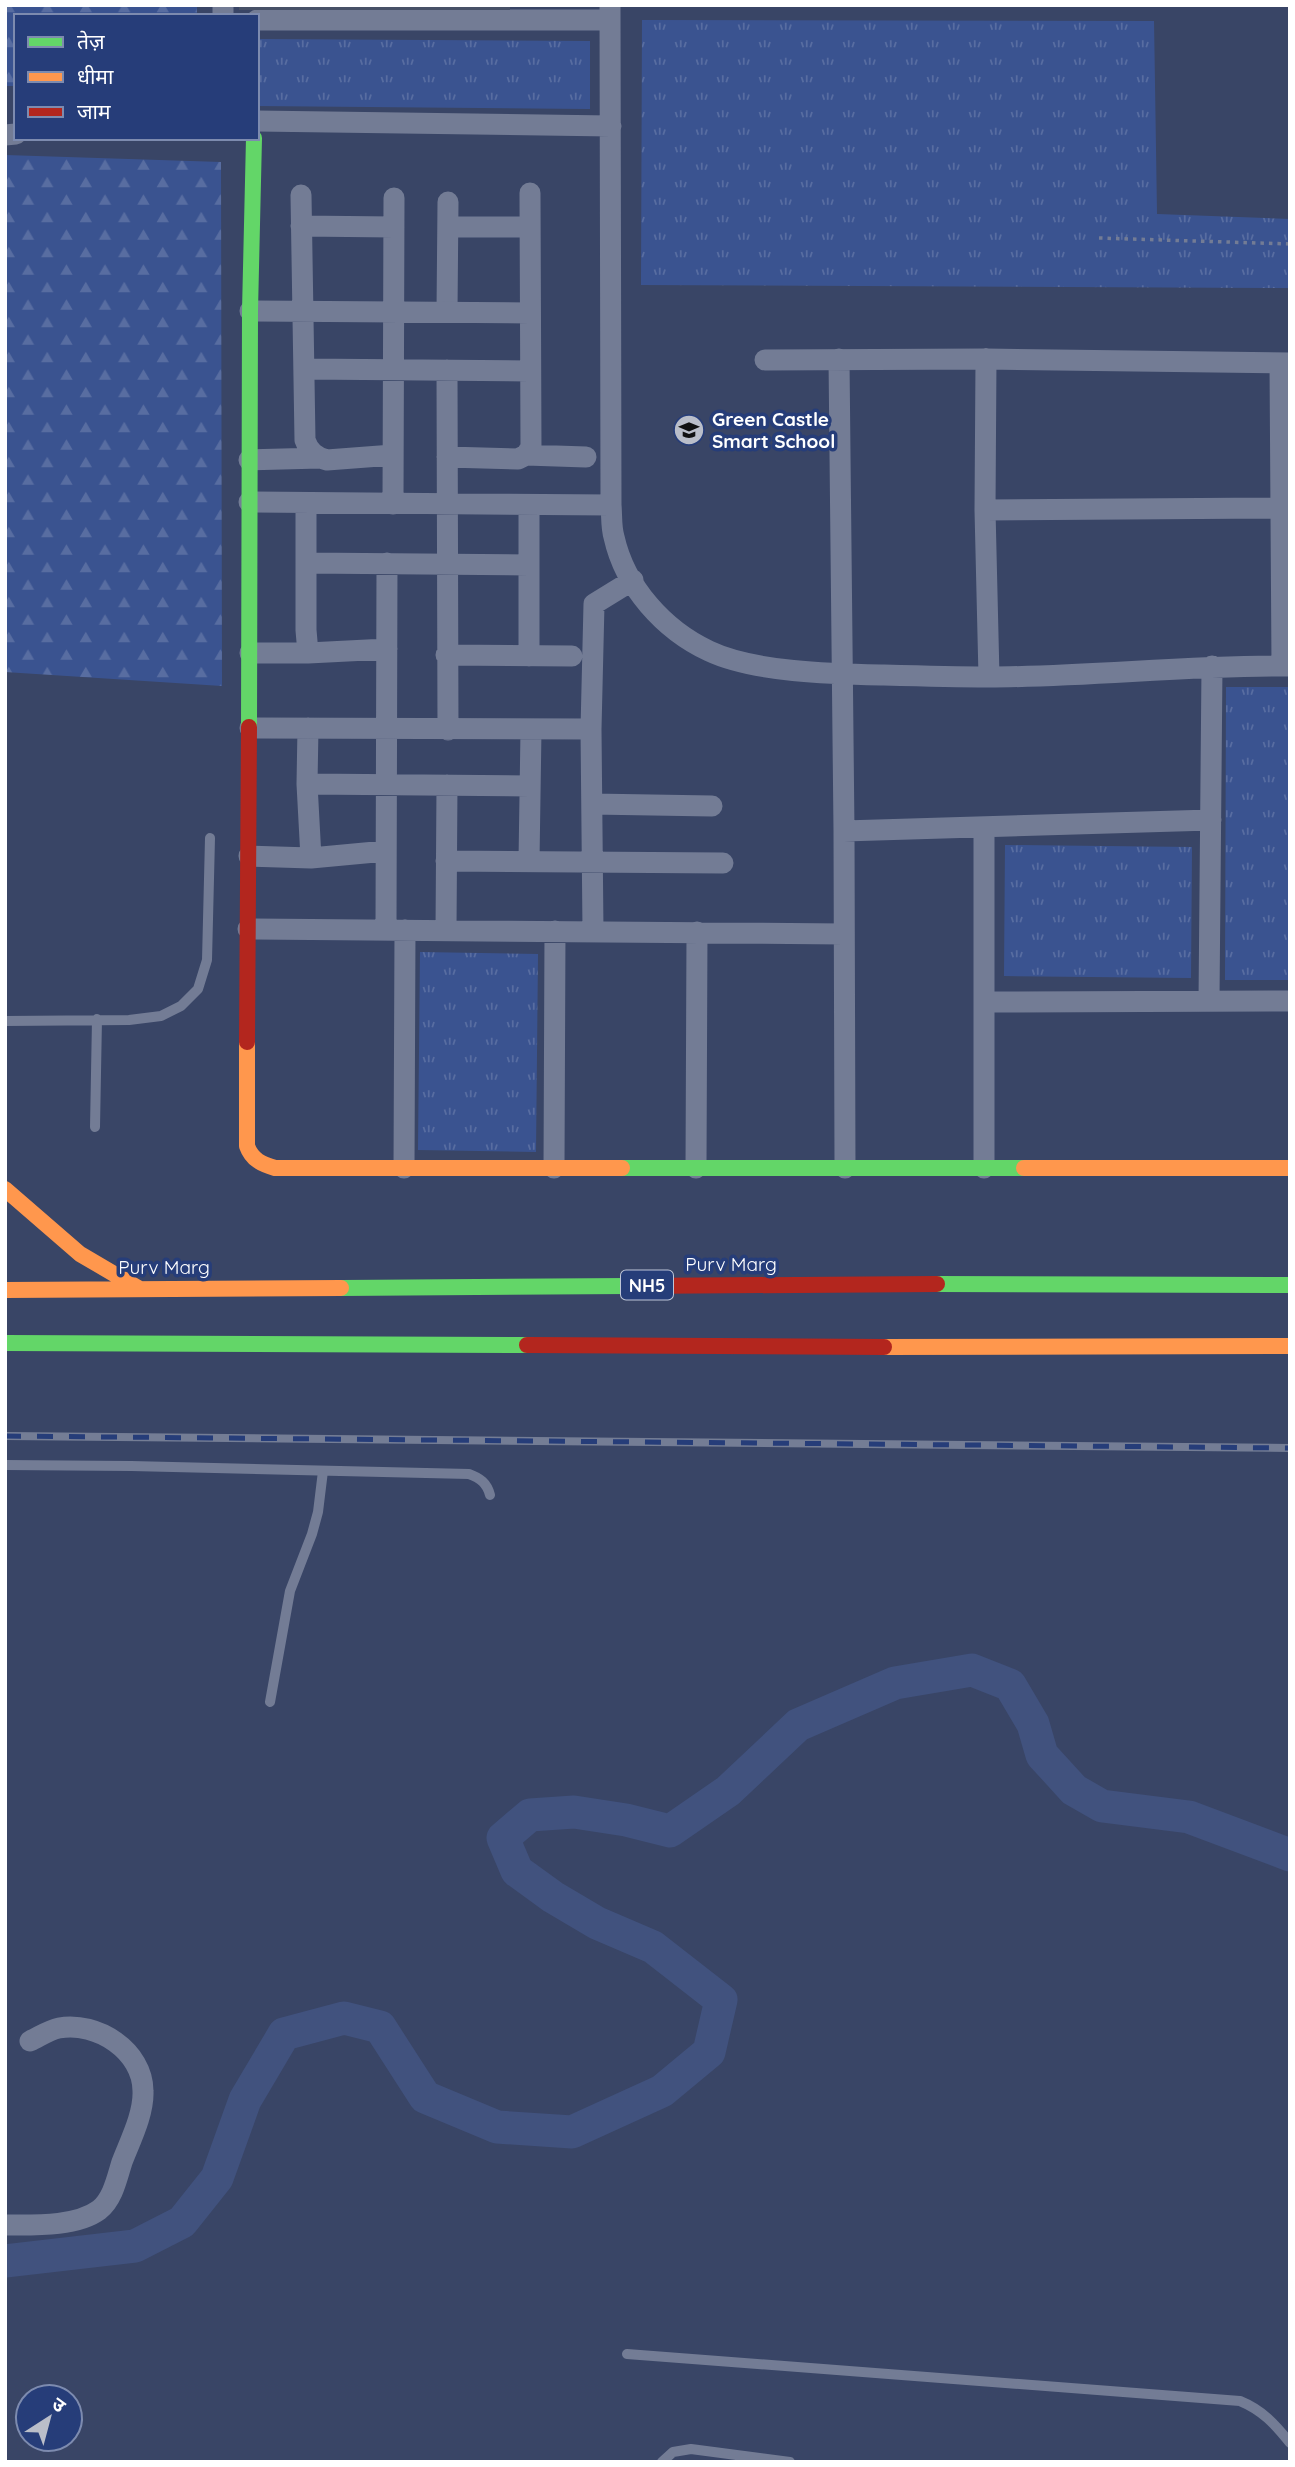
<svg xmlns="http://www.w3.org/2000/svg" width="1295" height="2467" font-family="Quicksand,'Noto Sans Devanagari',sans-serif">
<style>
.forest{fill:url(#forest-firs)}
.park{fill:url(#park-tufts)}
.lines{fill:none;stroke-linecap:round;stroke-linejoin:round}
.river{stroke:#41527e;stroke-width:33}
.path{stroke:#737c95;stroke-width:3.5;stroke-dasharray:3.5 5;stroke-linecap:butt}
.lane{stroke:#737c95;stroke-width:10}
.street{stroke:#737c95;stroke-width:21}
.fast{stroke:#63d668;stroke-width:16}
.slow{stroke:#ff974d;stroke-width:16}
.jam{stroke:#b3261e;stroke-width:16}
.rail-casing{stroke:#747d95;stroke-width:8}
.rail{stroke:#263d79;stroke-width:5;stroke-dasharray:16;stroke-linecap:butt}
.wall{fill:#475167}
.labels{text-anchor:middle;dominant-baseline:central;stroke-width:7;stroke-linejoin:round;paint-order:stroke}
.shield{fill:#263d79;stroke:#bec5d7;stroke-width:2}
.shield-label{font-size:18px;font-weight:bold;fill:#fff}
.poi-label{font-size:19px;font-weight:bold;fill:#fff;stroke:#263d79;text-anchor:start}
.street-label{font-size:19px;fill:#fff;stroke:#263d79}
</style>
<defs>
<pattern id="forest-firs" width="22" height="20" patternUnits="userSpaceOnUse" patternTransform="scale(1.75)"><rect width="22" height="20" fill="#3a5390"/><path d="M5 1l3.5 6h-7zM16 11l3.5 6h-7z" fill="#586da1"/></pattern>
<pattern id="park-tufts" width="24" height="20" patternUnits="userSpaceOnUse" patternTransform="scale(1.75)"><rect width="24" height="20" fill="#3a5390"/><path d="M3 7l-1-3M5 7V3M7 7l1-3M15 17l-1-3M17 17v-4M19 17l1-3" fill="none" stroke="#586da1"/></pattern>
</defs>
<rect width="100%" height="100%" fill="#394566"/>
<path class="forest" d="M5 5H197V16H16V86H5Z
M5 155 221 162 222 686 5 672Z"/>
<path class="park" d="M642 20 1154 21 1157 214 1290 219V288L641 285Z
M257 39 590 41V109L257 106Z
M1226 687H1290V980H1225Z
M1005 845 1192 847 1191 978 1004 976Z
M420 952 538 954 536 1152 418 1150Z"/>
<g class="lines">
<path class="river" d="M5 2261 135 2246 182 2222 217 2178 245 2100 284 2034 344 2018 380 2027 425 2097 497 2127 572 2132 662 2091 709 2052 721 2000 653 1947 597 1923 553 1897 517 1871 503 1838 530 1815 574 1812 626 1820 670 1831 728 1791 798 1725 895 1683 972 1670 1010 1685 1033 1724 1042 1755 1074 1790 1102 1806 1189 1817 1290 1855"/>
<path class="path" d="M1099 238 1290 244"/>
<path class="lane" d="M5 1021 129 1020 161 1016 181 1006 198 989 207 960 210 838
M95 1127 97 1019
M5 1465 131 1466 469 1474C480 1478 487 1483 490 1495
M270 1702 290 1591 312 1534 318 1512 323 1471
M627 2354 1240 2401C1262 2410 1275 2424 1290 2443
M662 2462 673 2452 691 2449 790 2462"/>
<path class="street" d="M223 5V16
M610 5 611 505C612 516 611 527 614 537 625 587 664 630 709 651 753 672 832 674 881 675 917 676 952 677 988 677 1088 677 1189 665 1290 666
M257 20H610
M257 121 611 126
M5 135 16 134
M301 195 305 440C309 451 315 457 327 460L393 455
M301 226 394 227
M448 227H530
M250 311 530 313
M447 312 448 202
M839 359 844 831 845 1168
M986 359 985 510 989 677
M765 360 986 359 1290 363
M1280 363 1282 666
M305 369 529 371
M447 370 448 730
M526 455 531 447 530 193
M447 457 518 459 526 455 586 457
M249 460 320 458
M249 502 611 505
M306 503V630L308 653
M393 504 394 198
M985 510 1281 508
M306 563 529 565
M250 653H308L387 649
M446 655 572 656
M529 656V505
M250 728 591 729
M308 728 307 784 311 858
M307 784 530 786
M592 804 712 806
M984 827V1168
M844 831 1211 820
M249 856 311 858 386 851
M446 861 723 863
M529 861 531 730
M248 929 844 934
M386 930 387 563
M446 930 447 785
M593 931 591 729 594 604 633 580
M1209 1001 1212 666
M985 1002 1290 1001
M404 1168 405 930
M554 1168 555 931
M696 1168 697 932
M5 2225C33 2225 76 2227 99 2210 113 2199 117 2178 122 2162 130 2141 144 2114 143 2091 143 2051 97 2021 59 2028 49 2030 39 2037 30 2041"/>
<path class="fast" d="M249 727 250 311 254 138
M622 1168H1024
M937 1284 1290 1285
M341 1288 628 1286
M5 1343 527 1345"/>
<path class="slow" d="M247 1042V1146C252 1160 262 1164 275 1168H622
M1024 1168H1290
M5 1189 80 1254 138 1288
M5 1290 341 1288
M884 1347 1290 1346"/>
<path class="jam" d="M247 1042 249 727
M628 1286 937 1284
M527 1345 884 1347"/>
<g class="rail-casing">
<path id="rail" d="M5 1436 1290 1448"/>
</g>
<use href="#rail" class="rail"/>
</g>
<path class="wall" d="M239 5H510V10H239Z"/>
<defs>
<g id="school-disc" transform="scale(1.575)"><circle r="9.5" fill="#babec9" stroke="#263d79"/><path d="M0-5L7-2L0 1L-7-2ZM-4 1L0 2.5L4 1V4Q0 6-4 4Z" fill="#111"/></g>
</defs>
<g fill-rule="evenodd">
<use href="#school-disc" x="689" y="430"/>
</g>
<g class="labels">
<rect class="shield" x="621" y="1270.5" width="52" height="29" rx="5"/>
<g class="shield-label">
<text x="647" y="1285">NH5</text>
</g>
<g class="poi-label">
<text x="712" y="419">Green Castle<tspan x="712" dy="22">Smart School</tspan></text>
</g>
<g class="street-label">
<text x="731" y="1264">Purv Marg</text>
<text x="164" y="1267">Purv Marg</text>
</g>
</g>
<rect width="1295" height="2467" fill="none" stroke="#ffffff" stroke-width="14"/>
<rect x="14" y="14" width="245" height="126" fill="#263d79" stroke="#7d8baf" stroke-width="2"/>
<rect x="28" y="37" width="35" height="10" fill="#63d668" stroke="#7d8baf" stroke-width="2"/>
<text x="77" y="49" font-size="21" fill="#ffffff">तेज़</text>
<rect x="28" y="72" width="35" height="10" fill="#ff974d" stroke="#7d8baf" stroke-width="2"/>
<text x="77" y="84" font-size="21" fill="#ffffff">धीमा</text>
<rect x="28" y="107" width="35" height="10" fill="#b3261e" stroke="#7d8baf" stroke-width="2"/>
<text x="77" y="119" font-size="21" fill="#ffffff">जाम</text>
<g transform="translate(49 2418) rotate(36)"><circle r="33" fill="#263d79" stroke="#7d8baf" stroke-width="2"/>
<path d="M0-5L12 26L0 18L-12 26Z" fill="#babec9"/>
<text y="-10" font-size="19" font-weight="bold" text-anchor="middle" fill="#ffffff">उ</text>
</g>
</svg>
